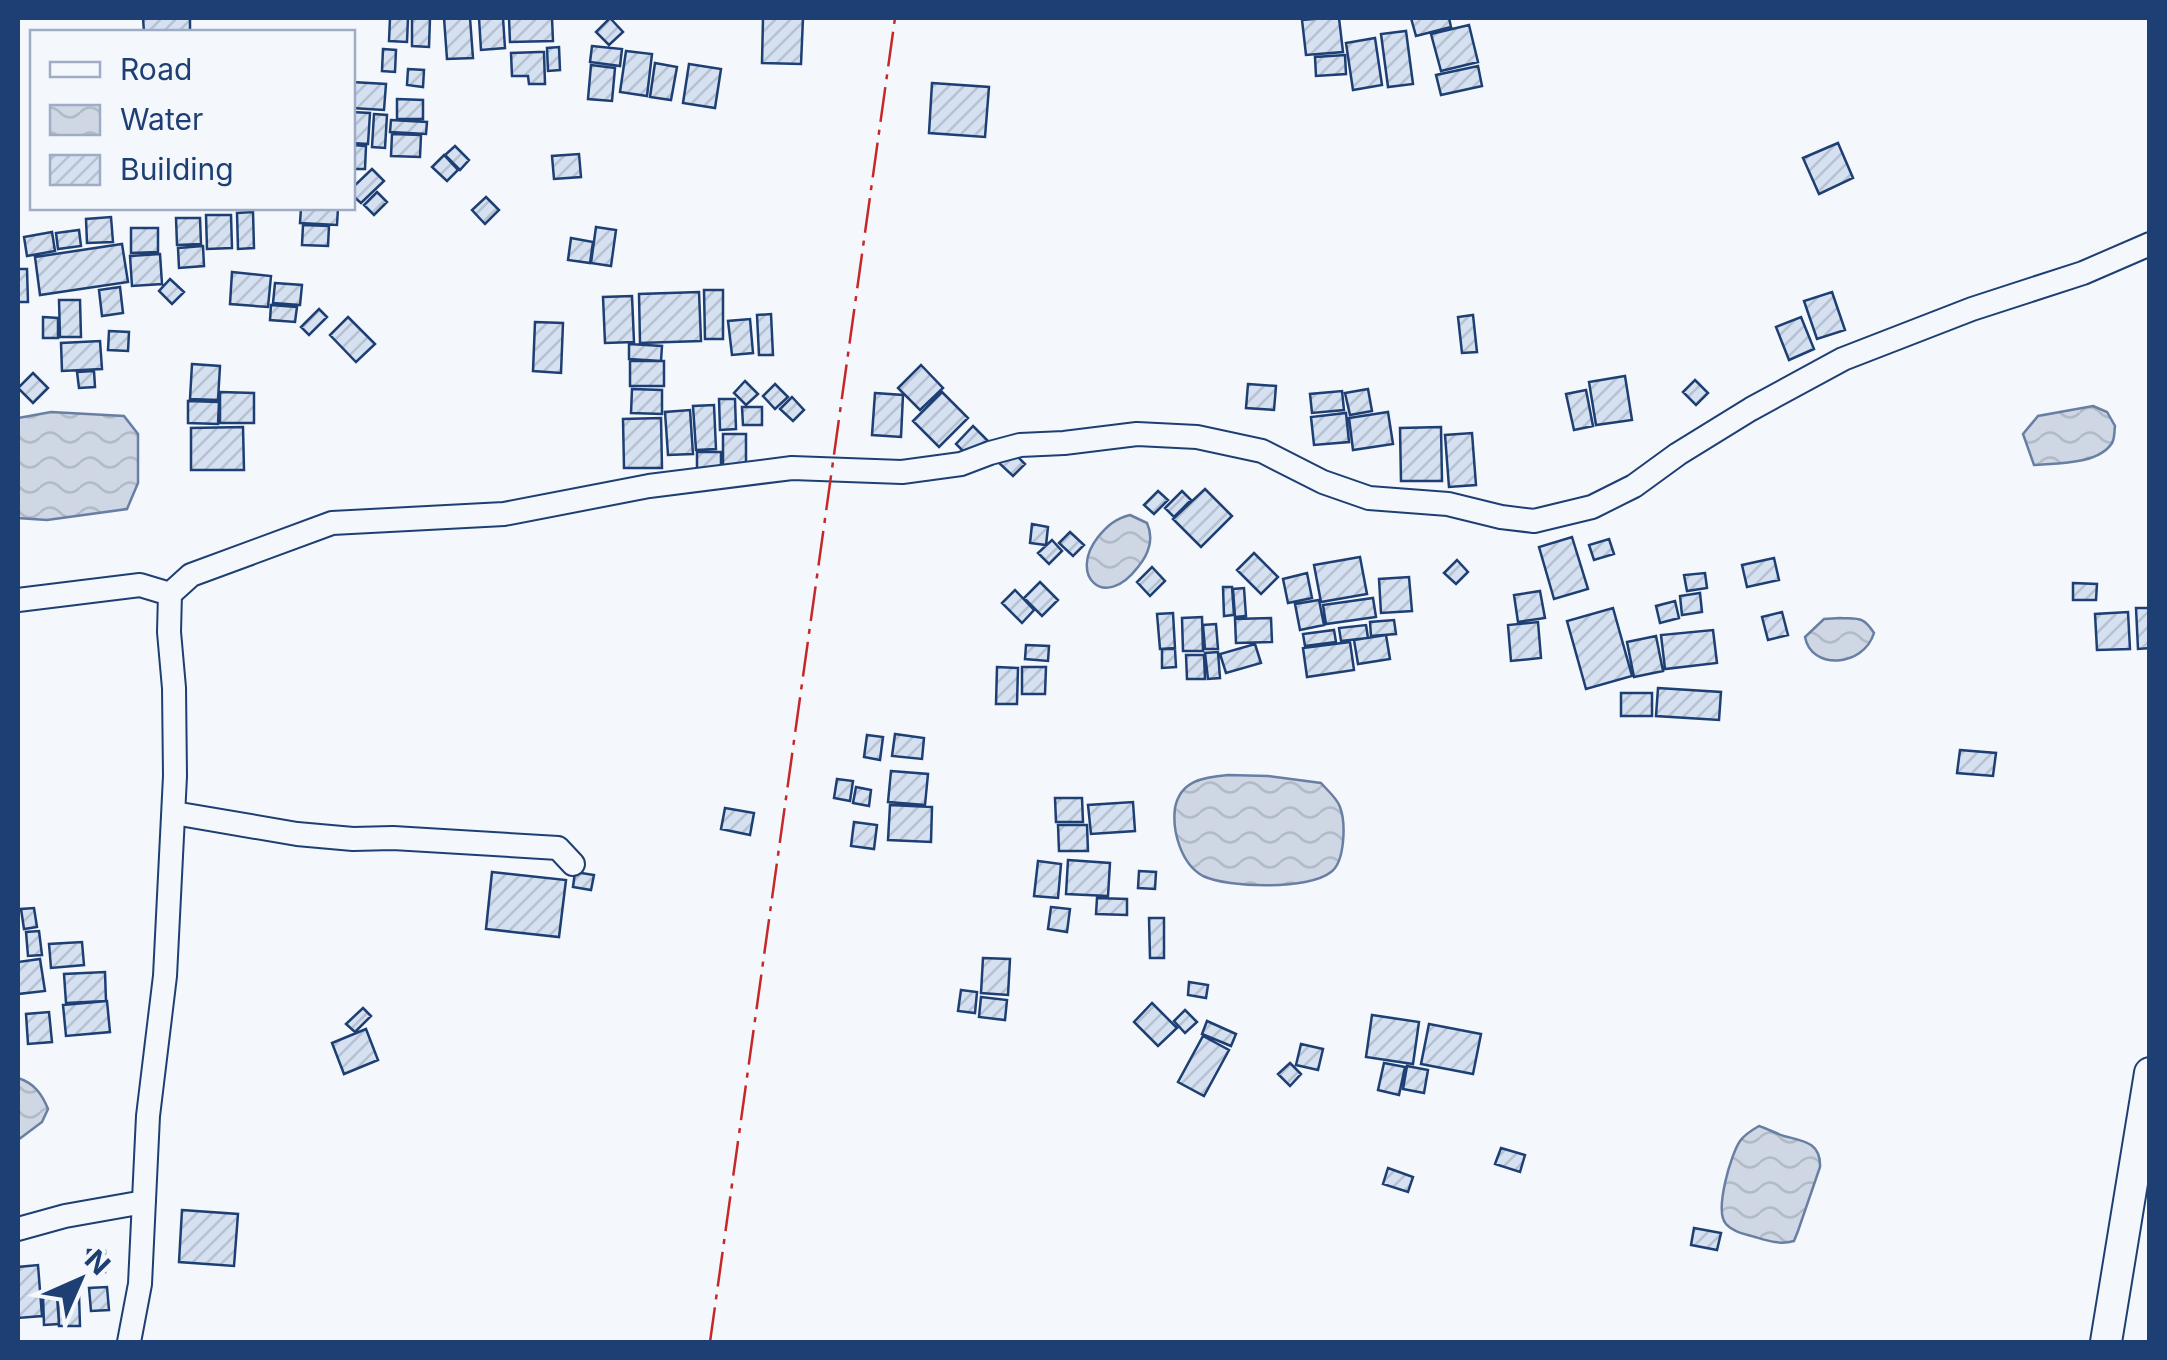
<svg xmlns="http://www.w3.org/2000/svg" width="2167" height="1360" font-family="Inter,sans-serif">
<style>
.water{fill:url(#water-waves);stroke:#687fa3;stroke-width:2.5}
.building{fill:url(#building-hatch);stroke:#1d3f73;stroke-width:2.5}
.lines{fill:none;stroke-linecap:round;stroke-linejoin:round}
.minor-casing{stroke:#1d3f73;stroke-width:26}
.major-casing{stroke:#1d3f73;stroke-width:34}
.minor{stroke:#f4f7fb;stroke-width:22}
.major{stroke:#f4f7fb;stroke-width:30}
.power{stroke:#c62828;stroke-width:2.5;stroke-dasharray:35 8 5 8;stroke-linecap:butt}
</style>
<defs>
<pattern id="water-waves" width="16" height="10" patternUnits="userSpaceOnUse" patternTransform="scale(2.5)"><rect width="16" height="10" fill="#cfd7e4"/><path d="M0 5q4-4 8 0t8 0" fill="none" stroke="#b1bac7"/></pattern>
<pattern id="building-hatch" width="6" height="6" patternUnits="userSpaceOnUse" patternTransform="scale(2.5)"><rect width="6" height="6" fill="#d5e0f0"/><path d="M-1 1l2-2M0 6l6-6M5 7l2-2" fill="none" stroke="#b6c1d1"/></pattern>
</defs>
<rect width="100%" height="100%" fill="#f4f7fb"/>
<path class="water" d="M2093 406 2107 412 2115 426C2114 432 2115 438 2112 443 2098 465 2056 463 2034 465L2023 434 2038 416Z
M51 412 124 416 138 434V483L127 509 47 520 18 518V418Z
M1130 515 1147 523C1154 538 1149 554 1138 567 1104 612 1068 575 1098 537 1108 525 1115 519 1130 515Z
M1840 618C1859 619 1863 616 1874 633 1863 668 1811 670 1805 637L1824 619Z
M1228 775 1268 776 1321 783C1327 790 1337 798 1340 807 1346 823 1345 862 1331 872 1309 890 1228 888 1203 876 1181 864 1172 831 1175 808 1180 781 1203 777 1228 775Z
M18 1078C34 1083 42 1094 48 1109L42 1122 18 1140Z
M1759 1126C1768 1129 1775 1133 1784 1136 1803 1141 1821 1142 1820 1167L1798 1231 1794 1241C1780 1245 1768 1241 1755 1237 1745 1234 1733 1232 1726 1224 1714 1211 1731 1154 1740 1141 1745 1134 1752 1130 1759 1126Z"/>
<path class="building" d="M143 18H190V32H144Z
M390 18H408L407 42 389 41Z
M412 18H430L429 47 412 46Z
M444 18H470L473 58 447 59Z
M479 18H503L505 48 481 50Z
M509 18H552L553 41 510 42Z
M610 18 623 32 609 45 596 32Z
M763 18H803L801 64 762 63Z
M1325 18H1339L1343 52 1306 55 1302 20Z
M1411 18H1449L1451 27 1416 36Z
M1469 25 1478 62 1441 71 1431 34Z
M1406 31 1413 84 1388 87 1381 34Z
M1375 38 1382 85 1353 90 1346 43Z
M592 46 622 49 620 66 590 62Z
M559 47 560 70 548 71 547 48Z
M383 49 396 50 395 72 382 71Z
M626 51 652 54 647 96 620 92Z
M539 52H544L545 84H529L528 76H512L511 53Z
M1345 55 1346 74 1316 76 1315 57Z
M655 63 677 67 671 100 650 97Z
M689 64 721 69 715 108 683 103Z
M591 65 615 68 612 101 588 99Z
M1478 66 1482 86 1441 95 1436 75Z
M408 69 424 70 423 87 407 85Z
M352 82 386 84 384 110 352 108Z
M932 83 989 87 985 137 929 133Z
M397 99 423 100V119H397Z
M352 112 370 113 368 144 352 143Z
M374 114 387 115 385 148 372 147Z
M391 120 427 122 426 134 390 132Z
M392 134 421 135 420 157 391 156Z
M1838 143 1853 178 1819 194 1803 158Z
M352 145 366 146 365 169H352Z
M455 146 469 160 460 170 445 155Z
M579 154 581 177 554 179 552 156Z
M444 155 458 170 447 181 432 167Z
M372 169 384 181 361 203 352 195V188Z
M377 192 387 202 374 215 364 205Z
M486 197 499 210 485 224 472 210Z
M301 208H338L337 225 300 223Z
M253 212 254 248 238 249 237 213Z
M206 215H231L232 248 207 249Z
M111 217 113 242 87 243 86 219Z
M176 218H200L201 244 177 245Z
M303 225 329 226 328 246 302 245Z
M596 227 616 230 611 266 591 263Z
M131 228H158V252L131 253Z
M79 230 81 246 58 249 56 233Z
M52 232 55 251 27 256 24 237Z
M571 238 593 242 590 263 568 260Z
M122 244 128 282 40 295 35 257Z
M203 246 204 266 179 268 178 248Z
M160 254 162 284 132 286 130 256Z
M18 269H27L28 302H18Z
M232 272 271 276 268 307 230 304Z
M170 279 184 292 172 304 159 291Z
M275 283 302 285 300 305 273 303Z
M120 287 123 313 102 316 99 290Z
M704 290H723V339H705Z
M699 292 701 341 640 343 639 294Z
M1832 292 1845 330 1817 339 1804 301Z
M632 296 634 342 605 343 603 297Z
M59 300H80L81 337H60Z
M271 305 297 307 295 322 270 320Z
M319 309 327 317 309 335 301 327Z
M771 314 773 355H759L757 315Z
M1473 315 1477 352 1462 353 1458 317Z
M43 317 58 318V338H43Z
M348 317 375 344 356 362 330 335Z
M1801 317 1814 349 1789 360 1776 327Z
M750 319 753 353 732 355 728 321Z
M535 322 563 323 561 373 533 371Z
M109 331 129 332 128 351 108 350Z
M100 341 102 369 62 371 61 343Z
M629 344 662 346 661 361 629 359Z
M630 361H664V386H630Z
M192 364 220 366 218 400 190 399Z
M921 365 943 388 920 410 898 388Z
M94 371 95 387 79 388 77 372Z
M33 373 48 388 33 403 18 388Z
M1625 376 1632 420 1596 425 1589 382Z
M1695 380 1708 393 1696 405 1683 392Z
M745 381 758 394 746 405 734 393Z
M775 384 788 397 775 409 763 396Z
M1248 384 1276 386 1274 410 1246 408Z
M632 389 662 390V414L631 413Z
M1368 389 1372 411 1350 415 1345 393Z
M1586 390 1593 426 1574 430 1566 394Z
M1342 391 1344 410 1312 413 1310 394Z
M220 392 254 393V423H220Z
M942 392 968 418 939 447 913 421Z
M875 393 903 395 901 437 872 435Z
M792 397 804 410 793 421 780 409Z
M719 399H735L736 429 720 430Z
M188 401 219 402 218 424 188 423Z
M714 405 716 449 696 450 693 406Z
M742 407H762V425H743Z
M690 410 693 454 668 455 665 412Z
M1388 412 1393 444 1353 450 1349 418Z
M1346 413 1349 442 1314 445 1311 417Z
M661 418 662 468H624L623 419Z
M973 426 987 440 970 458 956 444Z
M243 427 244 470H191V428Z
M1441 427 1442 481H1401L1400 428Z
M1472 433 1476 485 1449 487 1445 435Z
M723 434H746V470H723Z
M1011 450 1025 464 1013 476 999 463Z
M697 452H721V471L697 472Z
M1205 489 1232 516 1201 547 1173 519Z
M1158 491 1168 500 1154 514 1144 505Z
M1182 491 1191 500 1174 517 1165 508Z
M1032 524 1048 527 1046 545 1030 543Z
M1070 532 1084 545 1073 556 1059 543Z
M1572 537 1588 589 1554 599 1539 547Z
M1609 539 1614 554 1594 560 1589 545Z
M1052 540 1062 551 1049 564 1038 553Z
M1254 553 1278 577 1261 594 1237 570Z
M1360 557 1367 594 1321 602 1314 565Z
M1774 558 1779 580 1747 587 1742 565Z
M1457 560 1468 572 1456 584 1444 573Z
M1152 567 1165 581 1150 596 1137 582Z
M1307 573 1312 598 1288 603 1283 579Z
M1705 573 1707 588 1687 591 1684 575Z
M1409 577 1412 611 1381 613 1379 579Z
M1040 582 1058 600 1042 616 1024 598Z
M2073 583 2097 584 2096 600H2073Z
M1223 587H1232L1234 615 1224 616Z
M1244 588 1246 616 1235 617 1233 589Z
M1015 590 1034 610 1022 623 1002 603Z
M1540 591 1545 618 1518 622 1514 595Z
M1700 593 1702 612 1682 615 1680 596Z
M1373 598 1376 617 1326 624 1323 605Z
M1319 600 1324 625 1300 630 1295 604Z
M1675 601 1679 618 1660 623 1656 606Z
M1613 608 1632 676 1586 689 1567 621Z
M2136 608H2150V648L2138 649Z
M1782 612 1788 635 1768 640 1762 617Z
M2128 612 2130 649 2097 650 2095 614Z
M1173 613 1175 648 1160 649 1157 614Z
M1202 617 1203 651H1183L1182 618Z
M1271 618 1272 642 1236 643 1235 619Z
M1394 620 1396 634 1371 636 1370 622Z
M1538 622 1541 658 1511 661 1508 625Z
M1216 624 1218 649H1205L1203 625Z
M1366 625 1368 638 1341 641 1339 628Z
M1334 630 1336 642 1305 646 1303 634Z
M1713 630 1717 663 1665 669 1661 635Z
M1386 635 1390 659 1358 664 1354 640Z
M1656 636 1663 671 1634 677 1627 642Z
M1350 642 1354 670 1307 677 1303 648Z
M1255 644 1261 663 1226 673 1220 654Z
M1026 645 1049 646 1048 661 1025 659Z
M1162 649H1175L1176 667 1162 668Z
M1218 652 1220 678 1208 679 1205 653Z
M1186 655H1204L1205 679H1187Z
M997 667 1018 668 1017 704H996Z
M1022 667H1046L1045 694H1022Z
M1658 688 1721 692 1719 720 1656 716Z
M1621 693H1652V716H1621Z
M895 734 924 738 922 759 892 756Z
M867 735 883 737 880 760 864 757Z
M1960 750 1996 753 1993 776 1957 773Z
M891 771 928 774 925 805 888 802Z
M837 779 853 781 850 801 834 798Z
M856 787 871 790 869 806 853 803Z
M1055 798H1082L1083 822H1056Z
M1133 802 1135 831 1091 834 1088 805Z
M890 805 932 807 931 842 888 840Z
M725 808 754 813 750 835 721 829Z
M854 822 877 825 874 849 851 846Z
M1058 825H1087L1088 851H1059Z
M1068 860 1110 863 1108 896 1066 894Z
M1038 861 1061 864 1058 898 1034 896Z
M1139 871 1156 872 1155 889 1138 888Z
M492 872 566 880 559 937 486 929Z
M575 872 594 875 591 890 573 887Z
M1097 898 1127 899V915L1096 914Z
M1051 907 1070 909 1067 932 1048 929Z
M34 908 37 927 24 929 21 909Z
M1149 918H1164V958H1150Z
M39 931 42 955 28 956 26 932Z
M82 942 84 965 51 968 49 944Z
M983 958 1010 959 1008 995 981 993Z
M40 959 45 991 18 994V962Z
M105 972 106 1001 66 1003 64 974Z
M1189 982 1208 985 1206 998 1188 995Z
M961 990 977 992 975 1013 958 1011Z
M981 997 1007 1000 1005 1020 979 1017Z
M107 1001 110 1032 66 1036 63 1005Z
M1152 1003 1177 1028 1158 1046 1134 1022Z
M363 1008 371 1016 355 1032 346 1024Z
M1185 1010 1197 1022 1185 1033 1174 1021Z
M49 1012 52 1042 28 1044 26 1014Z
M1372 1015 1419 1022 1413 1064 1366 1057Z
M1207 1021 1236 1034 1231 1046 1202 1034Z
M1429 1024 1481 1034 1473 1074 1421 1064Z
M366 1029 378 1060 344 1074 332 1043Z
M1203 1036 1229 1050 1204 1096 1178 1082Z
M1301 1044 1323 1049 1318 1070 1296 1065Z
M1290 1063 1301 1074 1290 1086 1278 1074Z
M1384 1063 1405 1067 1399 1095 1378 1090Z
M1407 1066 1428 1070 1424 1093 1403 1089Z
M1501 1148 1525 1155 1520 1172 1495 1164Z
M1388 1168 1413 1177 1408 1192 1383 1184Z
M182 1210 238 1214 234 1266 179 1262Z
M1694 1228 1721 1233 1717 1250 1691 1245Z
M88 1250 105 1251V1272H87Z
M38 1265 42 1316 18 1318V1267Z
M107 1287 109 1310 91 1311 89 1288Z
M79 1295 80 1326H59L58 1296Z
M43 1296H57L59 1324 44 1325Z"/>
<g class="lines">
<g class="minor-casing">
<path id="minor" d="M18 600 140 585 170 594
M174 813 297 834 353 839 393 838 558 848 573 864
M18 1229 65 1216 144 1202
M129 1342 140 1284 148 1116 165 976 175 776 174 688 169 632 170 594 191 575 332 523 504 514 649 486 792 468 902 472 961 464 990 453 1020 445 1064 443 1137 434 1197 437 1262 451 1323 482 1369 498 1448 504 1501 517 1534 521 1592 507 1634 486 1678 454 1751 409 1843 359 1972 309 2083 273 2150 244"/>
</g>
<g class="major-casing">
<path id="major" d="M2106 1342 2150 1073"/>
</g>
<use href="#minor" class="minor"/>
<use href="#major" class="major"/>
<path class="power" d="M710 1342 895 18"/>
</g>
<rect width="2167" height="1360" fill="none" stroke="#1d3f73" stroke-width="40"/>
<rect x="30" y="30" width="325" height="180" fill="#f4f7fb" stroke="#9eadc5" stroke-width="2.5"/>
<rect x="50" y="62" width="50" height="15" fill="#f4f7fb" stroke="#9eadc5" stroke-width="2.5"/>
<text x="120" y="80" font-size="30" fill="#1d3f73">Road</text>
<rect x="50" y="105" width="50" height="30" fill="url(#water-waves)" stroke="#9eadc5" stroke-width="2.5"/>
<text x="120" y="130" font-size="30" fill="#1d3f73">Water</text>
<rect x="50" y="155" width="50" height="30" fill="url(#building-hatch)" stroke="#9eadc5" stroke-width="2.5"/>
<text x="120" y="180" font-size="30" fill="#1d3f73">Building</text>
<g transform="translate(80 1280) rotate(45)" stroke="#f4f7fb" stroke-width="8" paint-order="stroke">
<path d="M0-8L18 38L0 25L-18 38Z" fill="#1d3f73"/>
<text y="-15" font-size="28" font-weight="bold" text-anchor="middle" fill="#1d3f73">N</text>
</g>
</svg>
